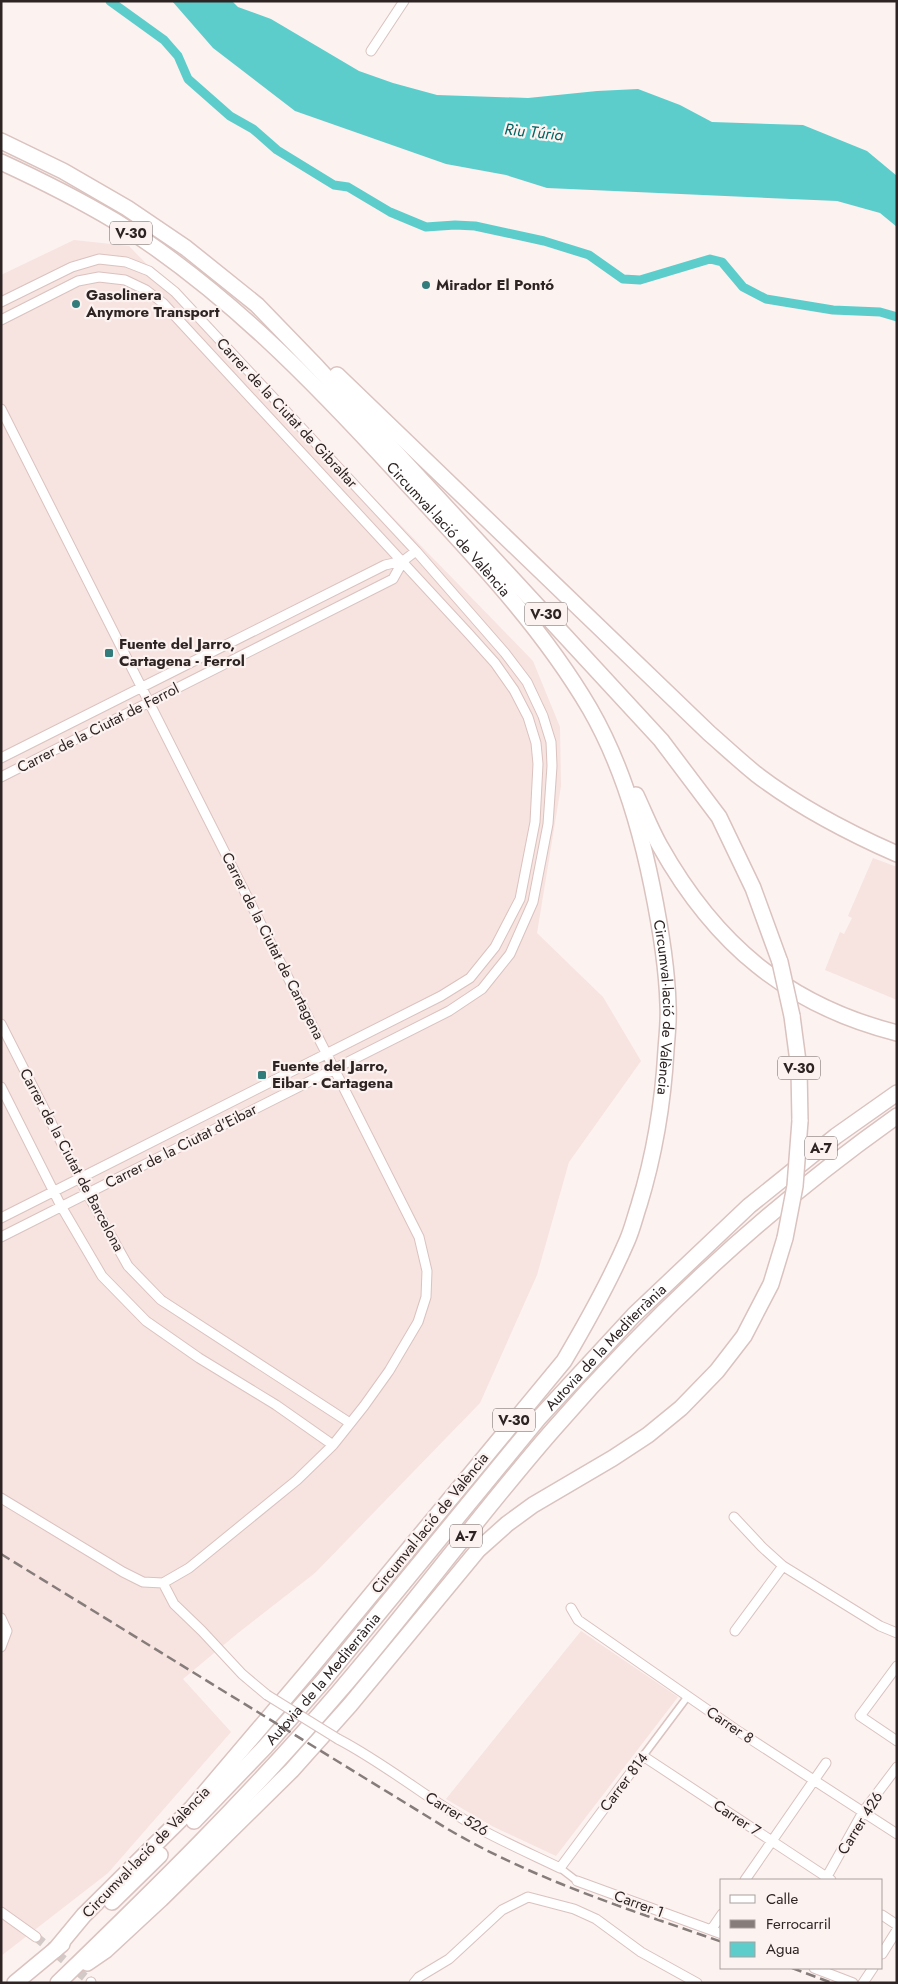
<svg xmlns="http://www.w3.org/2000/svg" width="898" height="1984" font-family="Jost,sans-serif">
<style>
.built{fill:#f7e3e0}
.water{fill:#5dcdcc}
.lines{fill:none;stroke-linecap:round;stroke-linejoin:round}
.canal{stroke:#5dcdcc;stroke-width:9}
.minor-tunnel{stroke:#d3c9c7;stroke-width:9;stroke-dasharray:9 4.5;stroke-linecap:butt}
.pedestrian-casing{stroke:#dac2bf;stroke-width:9}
.minor-casing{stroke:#dac2bf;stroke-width:11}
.motorway-casing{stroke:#dac2bf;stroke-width:18}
.pedestrian{stroke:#fff;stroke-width:6}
.minor{stroke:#fff;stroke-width:9}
.motorway{stroke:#fff;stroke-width:15}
.rail{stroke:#867d7b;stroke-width:2.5;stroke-dasharray:10 5;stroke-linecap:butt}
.minor-bridge-casing{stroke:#dac2bf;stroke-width:11;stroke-linecap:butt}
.motorway-bridge-casing{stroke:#dac2bf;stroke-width:18;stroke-linecap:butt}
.minor-bridge{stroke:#fff;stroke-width:9}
.motorway-bridge{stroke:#fff;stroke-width:15}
.poi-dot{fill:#337c7c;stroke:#fcf2f0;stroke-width:2}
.labels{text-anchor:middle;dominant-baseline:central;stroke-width:4.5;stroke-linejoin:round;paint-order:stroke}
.shield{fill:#fcf2f0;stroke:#6b6260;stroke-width:1}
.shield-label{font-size:14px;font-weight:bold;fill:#2d2423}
.poi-label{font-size:15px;font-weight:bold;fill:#2d2423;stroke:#fcf2f0;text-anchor:start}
.street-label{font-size:15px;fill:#2d2423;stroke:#fcf2f0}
.water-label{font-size:16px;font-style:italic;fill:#006565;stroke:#fcf2f0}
</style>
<rect width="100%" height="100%" fill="#fcf2f0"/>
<path class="built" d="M74 240 129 246 533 661 560 727 561 786 537 933 603 997 641 1061 569 1162 537 1275 480 1403 315 1573 238 1633 183 1679 231 1732 108 1873 1 1956V275Z
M873 858 897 867V1000L825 970 840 932 844 934 852 918 848 916Z
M581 1631 678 1697 556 1856 492 1826 446 1799Z"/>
<path class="water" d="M172 1H232L238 7 271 19 359 71 393 83 437 95 528 98 597 91 638 89 680 105 712 122 803 125 867 151 897 176V227L880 213 837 201 547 188 506 175 446 164 295 111 213 48Z"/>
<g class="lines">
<path class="canal" d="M110 1 164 40 178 56 188 79 230 116 253 129 277 150 334 185 348 187 390 212 426 227 455 225 475 226 544 241 589 255 623 279 640 280 710 259 722 262 743 287 766 299 833 310 880 312 897 317"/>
<path class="minor-tunnel" d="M36 1937 91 1982"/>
<g class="pedestrian-casing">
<path id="pedestrian" d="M643 1756 688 1696
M560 1868 577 1881"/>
</g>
<g class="minor-casing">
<path id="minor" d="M371 51 404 1
M1 302 72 267 99 259 126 262 149 271 175 292 416 551 505 653 527 682 543 716 551 742 552 766 548 824 533 902 510 954 482 989 449 1011 1 1237
M1 320 78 281 99 277 125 280 146 290 163 303 469 634 495 663 514 690 528 717 536 743 538 764 535 822 520 899 495 947 470 978 441 996 1 1218
M1 409 419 1237 427 1271 426 1297 418 1322 389 1371 364 1406 333 1445 297 1480 189 1568 163 1583
M1 758 385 565 403 561
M1 777 393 579 403 561 416 551
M1 1024 87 1193 128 1266 161 1300 350 1423
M1 1087 61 1206 102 1276 146 1321 199 1358 276 1405 333 1445
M1 1498 123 1572 143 1582 163 1583
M734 1517 762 1547 783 1566 880 1626 897 1633
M163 1583 174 1604 202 1631 242 1674 267 1695
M571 1608 578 1620 735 1729 897 1834
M1 1618 7 1631 1 1647
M735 1631 783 1566
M897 1666 860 1716 897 1741
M338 1739C388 1765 431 1802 480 1829 506 1843 533 1855 560 1868L643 1756 831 1880
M745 1880 826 1763
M825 1880 863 1812 897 1767
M577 1881 722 1934
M1 1912 36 1937
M882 1915 897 1925
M711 1930 722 1914
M882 1954 897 1930
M814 1968 853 1983
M91 1982V1983
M414 1983 419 1977 449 1959 502 1910 528 1897 574 1909 596 1919 641 1952 697 1983
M863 1983 873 1968"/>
</g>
<g class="motorway-casing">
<g id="motorway">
<path d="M1 141 63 171 127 208 186 248 257 305 317 367 661 740 719 817 753 888 780 962"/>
<path id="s1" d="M1 162C40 180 78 199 115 221 224 289 314 382 400 476 468 550 539 622 590 709 620 761 640 827 652 886 660 925 667 965 668 1005 669 1020 667 1035 666 1050 663 1104 655 1153 639 1205 635 1217 632 1230 627 1241 609 1283 587 1322 564 1361L309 1670 191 1809 84 1915 55 1950"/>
<path d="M337 375 709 733C725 747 740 761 756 774 799 807 847 832 897 854"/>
<path d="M636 795C644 812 651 830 660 846 715 944 787 1005 897 1033"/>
<path d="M792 1016 799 1069 800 1121"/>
<path id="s2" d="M194 1821 265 1747 323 1681 538 1419 634 1315 749 1206 836 1136 897 1093"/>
<path d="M112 1902 160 1855"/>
<path d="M87 1963 106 1950 161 1899 292 1770 350 1705 478 1550 507 1524 533 1505 613 1458 648 1435 681 1408 717 1371 744 1336 771 1284 785 1238"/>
<path d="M15 1983 62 1944"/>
<path d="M58 1983C154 1890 250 1796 337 1694 411 1608 478 1516 552 1431 654 1313 770 1206 897 1116"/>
</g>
</g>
<use href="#pedestrian" class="pedestrian"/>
<use href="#minor" class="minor"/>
<use href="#motorway" class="motorway"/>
<path class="rail" d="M1 1554 446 1828C532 1879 628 1909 722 1942
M792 1968 832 1983"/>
<g class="minor-bridge-casing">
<path id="minor-bridge" d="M267 1695 338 1739"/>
</g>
<g class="motorway-bridge-casing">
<path id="motorway-bridge" d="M780 962 792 1016
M785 1238 795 1186 800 1121"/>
</g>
<use href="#minor-bridge" class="minor-bridge"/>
<use href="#motorway-bridge" class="motorway-bridge"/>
</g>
<g class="poi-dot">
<circle cx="426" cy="285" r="5"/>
<circle cx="76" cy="304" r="5"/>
<rect x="104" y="648" width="10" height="10" rx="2.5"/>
<rect x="257" y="1070" width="10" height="10" rx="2.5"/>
</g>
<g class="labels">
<g class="shield">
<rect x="110" y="221.5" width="42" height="23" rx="4"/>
<rect x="525" y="602.5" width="42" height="23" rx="4"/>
<rect x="778" y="1056.5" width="42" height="23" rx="4"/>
<rect x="805" y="1136.5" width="32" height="23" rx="4"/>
<rect x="493" y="1408.5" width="42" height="23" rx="4"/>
<rect x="450" y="1524.5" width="32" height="23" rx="4"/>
</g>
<g class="shield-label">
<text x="131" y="233">V-30</text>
<text x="546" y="614">V-30</text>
<text x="799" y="1068">V-30</text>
<text x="821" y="1148">A-7</text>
<text x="514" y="1420">V-30</text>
<text x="466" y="1536">A-7</text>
</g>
<g class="poi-label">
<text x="436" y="285">Mirador El Pontó</text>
<text x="86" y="295">Gasolinera<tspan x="86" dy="17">Anymore Transport</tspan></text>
<text x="119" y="644">Fuente del Jarro,<tspan x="119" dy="17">Cartagena - Ferrol</tspan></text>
<text x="272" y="1066">Fuente del Jarro,<tspan x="272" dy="17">Eibar - Cartagena</tspan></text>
</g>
<g class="street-label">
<text transform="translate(287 413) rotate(47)">Carrer de la Ciutat de Gibraltar</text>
<text stroke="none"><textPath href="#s1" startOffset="584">Circumval·lació de València</textPath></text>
<text transform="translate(98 728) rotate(-27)">Carrer de la Ciutat de Ferrol</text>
<text transform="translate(273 946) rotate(63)">Carrer de la Ciutat de Cartagena</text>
<text stroke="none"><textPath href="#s1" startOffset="1124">Circumval·lació de València</textPath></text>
<text transform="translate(181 1146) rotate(-27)">Carrer de la Ciutat d'Eibar</text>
<text transform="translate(72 1160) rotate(62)">Carrer de la Ciutat de Barcelona</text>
<text stroke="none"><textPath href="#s2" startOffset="628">Autovia de la Mediterrània</textPath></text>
<text transform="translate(430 1523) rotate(-51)">Circumval·lació de València</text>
<text stroke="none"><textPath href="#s2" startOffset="192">Autovia de la Mediterrània</textPath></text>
<text transform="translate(730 1725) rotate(34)">Carrer 8</text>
<text transform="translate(624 1782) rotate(-53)">Carrer 814</text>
<text transform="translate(457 1814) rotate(31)">Carrer 526</text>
<text transform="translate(737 1818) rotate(33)">Carrer 7</text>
<text transform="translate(860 1823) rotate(-58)">Carrer 426</text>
<text transform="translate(146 1852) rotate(-46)">Circumval·lació de València</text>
<text transform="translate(639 1904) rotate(20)">Carrer 1</text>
</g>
<g class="water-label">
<text transform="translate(534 132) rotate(6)">Riu Túria</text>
</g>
</g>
<rect width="898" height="1984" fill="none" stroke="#2d2423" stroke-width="5"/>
<rect x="720" y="1879" width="162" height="90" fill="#fcf2f0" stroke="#a9a09e"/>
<rect x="730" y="1895" width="25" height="8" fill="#ffffff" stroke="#a9a09e"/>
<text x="766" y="1904" font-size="15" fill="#2d2423">Calle</text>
<rect x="730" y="1920" width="25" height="8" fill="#867d7b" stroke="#a9a09e"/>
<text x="766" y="1929" font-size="15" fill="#2d2423">Ferrocarril</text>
<rect x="730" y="1942" width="25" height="15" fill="#5dcdcc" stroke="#a9a09e"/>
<text x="766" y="1954" font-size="15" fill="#2d2423">Agua</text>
</svg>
